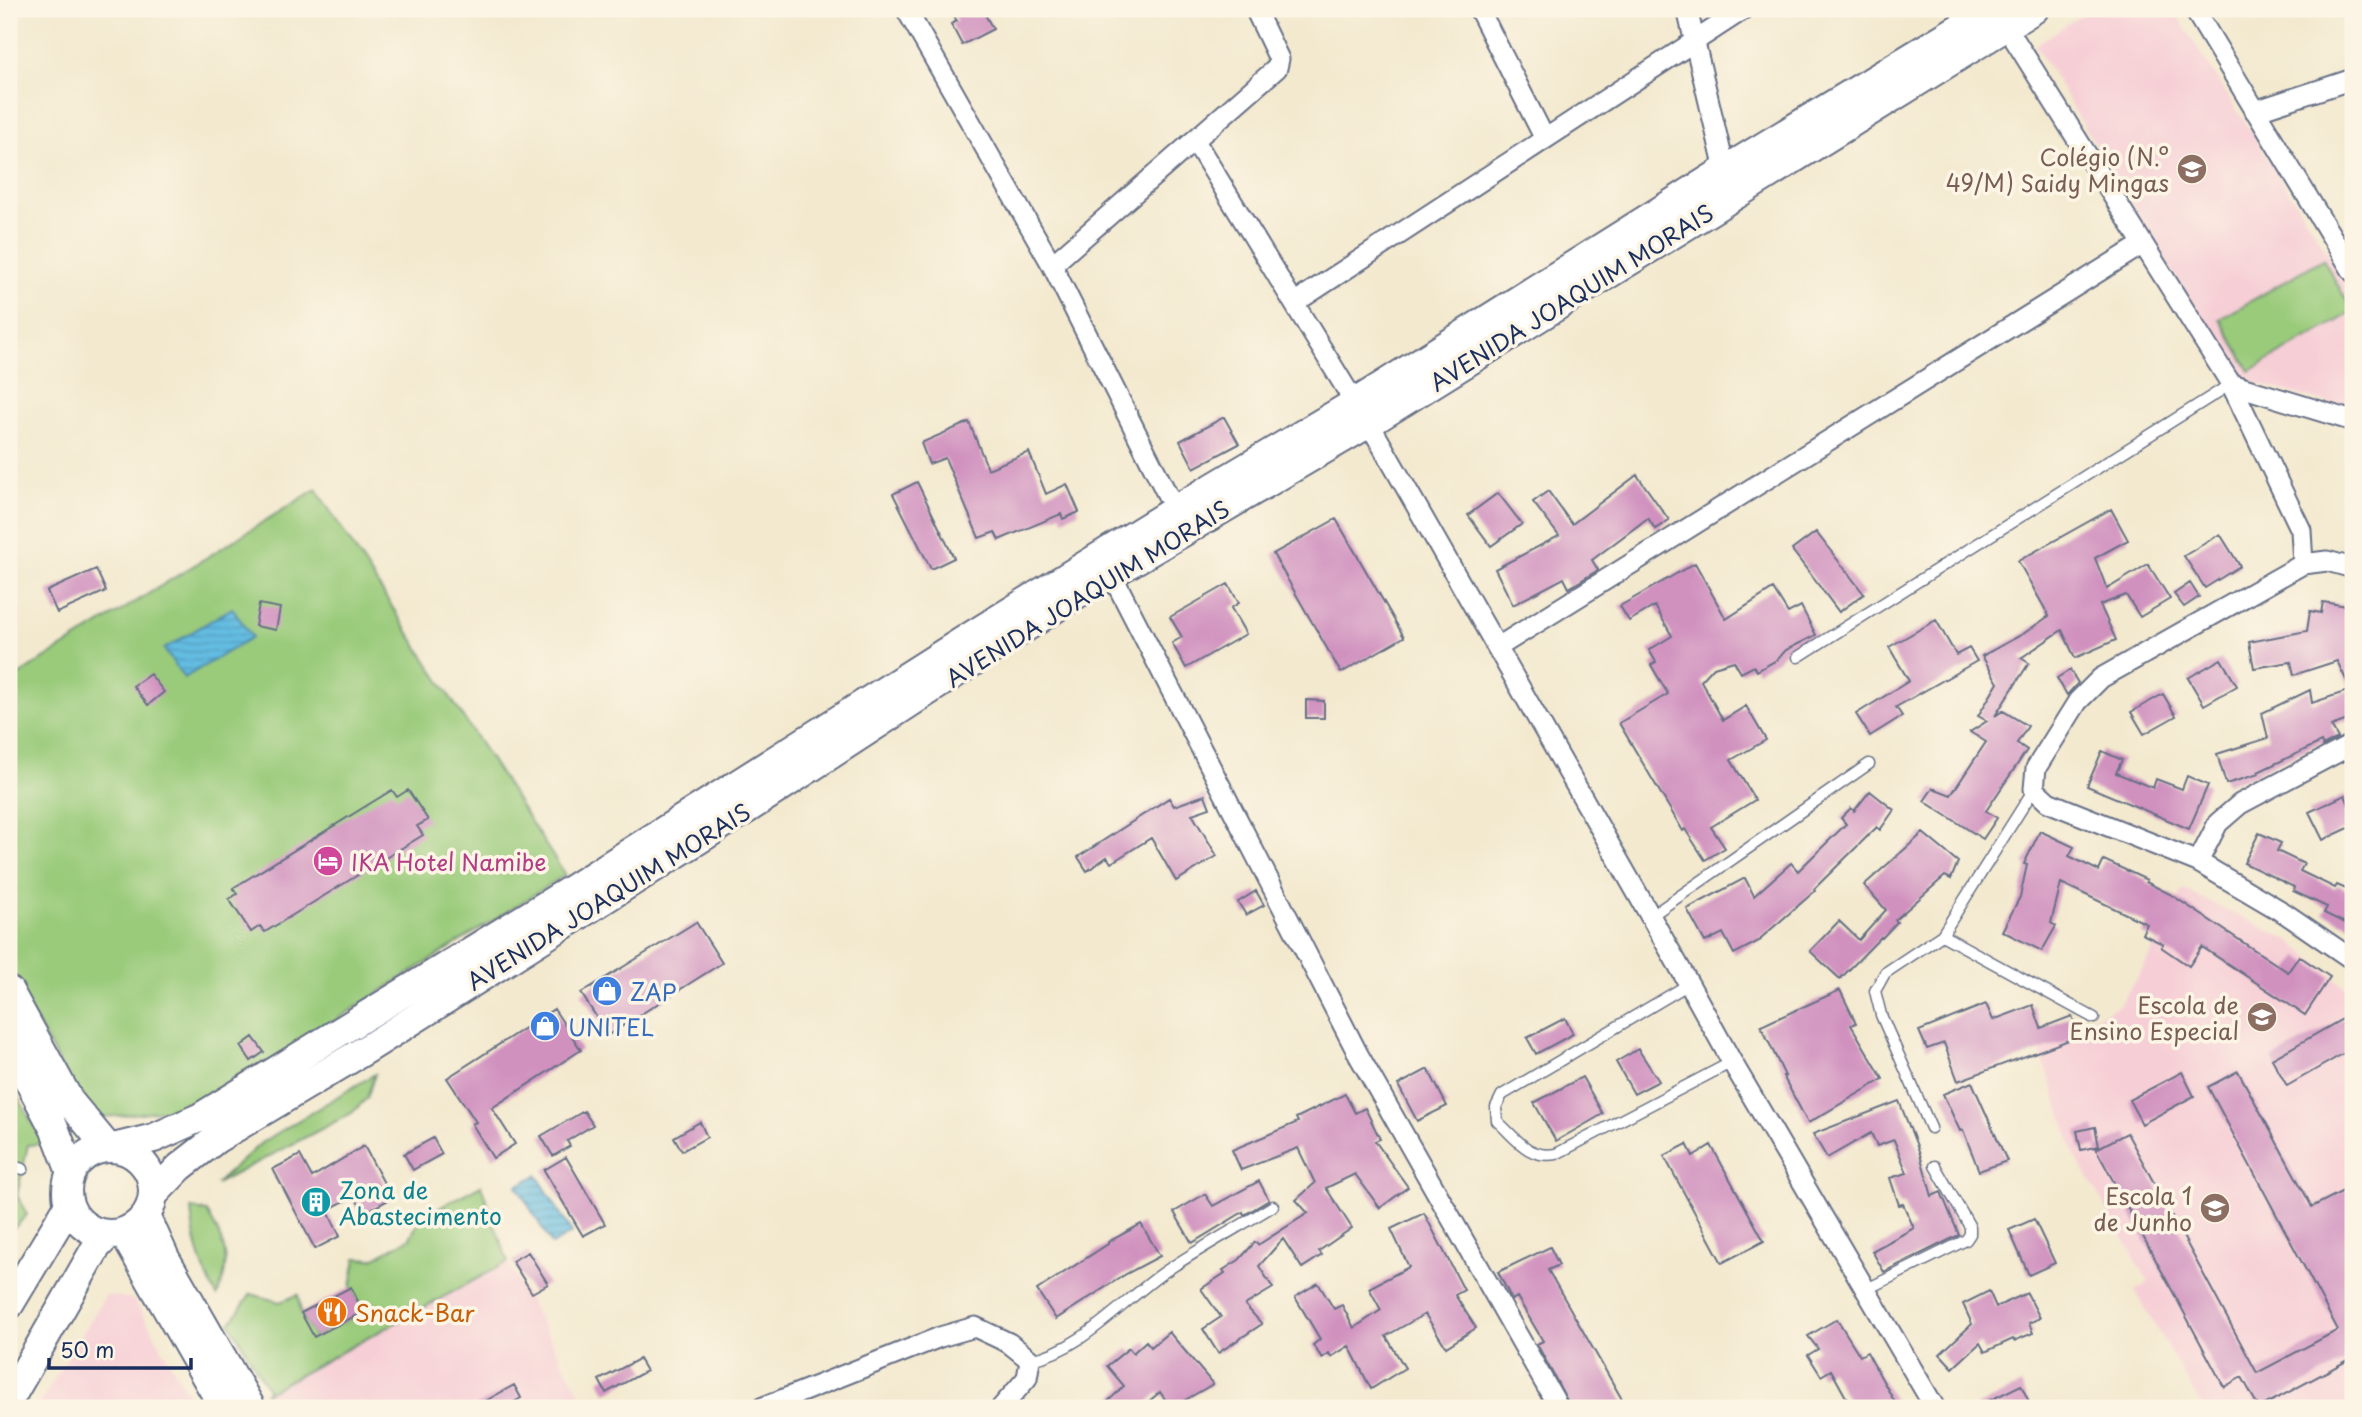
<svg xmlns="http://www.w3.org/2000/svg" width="2362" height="1417" font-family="'Playpen Sans',sans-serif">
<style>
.built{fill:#f6cfd6}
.garden{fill:#9acb7a;stroke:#5a7d6c;stroke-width:2}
.water{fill:url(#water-rules);stroke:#4076a0;stroke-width:2}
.building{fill:#d091bf}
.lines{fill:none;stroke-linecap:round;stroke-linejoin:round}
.lane-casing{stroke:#677086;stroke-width:13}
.street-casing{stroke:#677086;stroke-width:23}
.secondary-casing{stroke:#677086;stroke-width:32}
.lane{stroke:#fff;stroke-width:10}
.street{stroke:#fff;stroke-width:19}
.secondary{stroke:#fff;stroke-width:28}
.labels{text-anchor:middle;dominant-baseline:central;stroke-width:7;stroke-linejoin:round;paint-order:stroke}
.education-label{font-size:23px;fill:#785e54;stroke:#fcf5e5;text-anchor:end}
.street-label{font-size:23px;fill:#1b2f5e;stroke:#fcf5e5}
.hotel-label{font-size:23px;fill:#b23c85;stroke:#fcf5e5;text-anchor:start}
.shop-label{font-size:23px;fill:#366cbe;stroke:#fcf5e5;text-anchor:start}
.culture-label{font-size:23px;fill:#0d838f;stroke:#fcf5e5;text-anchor:start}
.food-label{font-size:23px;fill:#c56008;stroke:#fcf5e5;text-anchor:start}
</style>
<defs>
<pattern id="water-rules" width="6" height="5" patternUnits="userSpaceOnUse" patternTransform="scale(1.75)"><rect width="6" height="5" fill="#64bde2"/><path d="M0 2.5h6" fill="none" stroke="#529aba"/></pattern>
</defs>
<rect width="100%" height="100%" fill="#fcf5e5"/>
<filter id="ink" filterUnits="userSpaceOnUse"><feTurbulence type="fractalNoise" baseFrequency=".0143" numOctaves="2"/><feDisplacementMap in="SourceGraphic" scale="14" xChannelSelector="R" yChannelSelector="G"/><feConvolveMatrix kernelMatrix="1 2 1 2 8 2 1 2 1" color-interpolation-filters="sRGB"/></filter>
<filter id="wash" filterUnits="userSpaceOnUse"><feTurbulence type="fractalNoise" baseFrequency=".00686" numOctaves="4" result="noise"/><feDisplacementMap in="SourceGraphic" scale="28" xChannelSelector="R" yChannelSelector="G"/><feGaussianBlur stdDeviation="1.57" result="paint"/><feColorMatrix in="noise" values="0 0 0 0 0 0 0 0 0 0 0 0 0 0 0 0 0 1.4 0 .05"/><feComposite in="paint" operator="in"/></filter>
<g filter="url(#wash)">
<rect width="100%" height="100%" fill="#f3e9cf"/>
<path class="built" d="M2091 9H2173L2353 293V410L2236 377 2035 45Z
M2183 889 2290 941 2353 993V1402L2341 1408H2203L2135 1291 2149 1282 2075 1155 2039 1048 2119 1005 2146 963Z
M508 1262 588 1408H272L264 1394Z
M106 1295 134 1299 196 1408H37Z"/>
<path class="garden" d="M2323 259 2353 312 2250 371 2220 319Z
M316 489 565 875 200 1106 98 1118 86 1112 9 972V681Z
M375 1074 367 1098 352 1113 216 1184 261 1143Z
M9 1080 41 1139V1144L28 1145 17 1195 27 1215 9 1233Z
M481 1185 508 1262 264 1394 268 1389 230 1323 251 1294 280 1302 298 1295 301 1313 314 1337 363 1312 351 1287 356 1258 373 1259 410 1238 421 1217Z
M191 1208 207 1212C225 1244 233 1260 217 1296 201 1268 193 1241 191 1208Z"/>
<path class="water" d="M232 608 252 637 184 678 164 649Z
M537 1175 572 1233 552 1245 517 1186Z"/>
<g id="blocks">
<path class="building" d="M950 9H982L993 29 962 45 951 24 957 21Z
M1224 417 1239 444 1194 468 1180 441Z
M969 422 988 469 1029 452 1046 494 1067 484 1079 512 1063 519 1061 514 999 540 995 532 979 538 945 458 929 464 921 443Z
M1637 475 1669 520 1655 529 1648 518 1592 560 1598 570 1569 588 1564 578 1513 605 1495 569 1559 536 1533 502 1548 491 1572 524Z
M917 482 954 558 931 569 893 494Z
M1498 493 1522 524 1491 546 1468 515Z
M2111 509 2128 540 2095 558 2107 589 2148 564 2170 599 2140 617 2126 595 2100 605 2116 640 2075 658 2062 630 2021 658 2029 663 1995 716 2003 711 2028 726 2017 743 2027 750 1986 811 1997 818 1983 839 1924 801 1933 788 1951 795 1986 742 1970 732 1987 721 1978 716 1998 683 1982 656 2023 634 2049 616 2018 561Z
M1336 519 1404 637 1341 673 1273 554Z
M1816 532 1864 594 1839 612 1792 550Z
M2220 534 2240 566 2205 588 2184 556Z
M1695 563 1726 619 1773 589 1788 613 1801 606 1816 635 1786 650 1777 660 1757 671 1754 666 1741 673 1734 661 1714 667 1701 681 1723 720 1746 706 1766 740 1731 760 1755 800 1711 827 1725 848 1705 860 1685 829 1683 831 1619 723 1668 694 1651 665 1656 662 1649 650 1672 636 1655 606 1629 621 1620 606Z
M96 569 106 591 57 613 47 591Z
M2190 583 2199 597 2184 607 2174 594Z
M1228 584 1239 603 1231 608 1246 634 1186 668 1172 643 1182 637 1170 617Z
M2323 602 2353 607V718L2331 726 2338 738 2323 746 2321 742 2258 772 2259 774 2226 784 2217 754 2268 738 2262 713 2310 690 2312 703 2351 690 2337 661 2294 675 2291 662 2254 668 2249 642 2307 631 2310 611 2321 613Z
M259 604 280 608 276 630 255 626Z
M1936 620 1956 655 1969 648 1977 661 1896 707 1902 716 1870 736 1856 714 1909 681 1889 647Z
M2221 659 2237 686 2204 705 2188 678Z
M2070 670 2078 683 2067 695 2057 678Z
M150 674 164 692 148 705 133 686Z
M2163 694 2176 716 2144 734 2131 712Z
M1306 700 1324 701V718H1306Z
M2102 751 2122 760 2116 773 2153 788 2156 779 2182 789 2187 776 2208 785 2189 829 2087 786Z
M392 790 397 797 408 790 428 820 417 826 423 835 265 932 260 926 251 932 229 899 237 894 233 888Z
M1870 791 1894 810 1880 830 1877 827 1814 889 1815 891 1761 938V940L1734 954 1723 933 1705 942 1687 909 1745 878 1754 896 1791 863 1798 871 1846 824 1841 818 1851 808 1854 811Z
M1205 795 1210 808 1192 814 1217 856 1176 881 1151 838 1111 863 1107 857 1087 871 1078 857 1169 798 1174 806Z
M2345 795 2353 814V826L2323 840 2309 812Z
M2040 831 2074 847 2069 856 2099 871 2104 860 2147 880 2146 882 2170 894 2288 972 2299 956 2330 977 2305 1015 2202 947 2189 966 2161 947 2163 944 2142 934 2147 924 2061 883 2051 923 2056 926 2042 951 2002 931 2020 897 2027 865 2024 864Z
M1923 833 1958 862 1951 879 1945 876 1895 920 1897 922 1882 938 1881 937 1840 979 1810 951 1839 921 1859 940 1886 910 1864 885Z
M2259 833 2281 843 2277 851 2304 864 2300 871 2335 888 2337 885 2353 892V927L2324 913 2327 907 2293 891 2294 887 2244 863Z
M1256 891 1264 905 1246 915 1238 902Z
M696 922 722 963 608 1035 581 993Z
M1840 990 1856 1023 1851 1025 1883 1079 1808 1123 1783 1076H1785L1761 1026Z
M1986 1004 1993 1020 2033 1005 2041 1028 2072 1016 2080 1036 1958 1081 1944 1043 1927 1049 1919 1031Z
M554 1009 581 1050 492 1108 515 1144 493 1158 472 1124 476 1122 447 1078Z
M2353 1013V1048L2287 1086 2272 1059Z
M1565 1018 1573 1034 1536 1054 1527 1038Z
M253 1037 264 1052 251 1061 241 1046Z
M1638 1049 1659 1081 1634 1094 1616 1062Z
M1428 1069 1447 1106 1417 1121 1398 1085Z
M2238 1071 2312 1207 2353 1186V1359L2352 1358 2259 1408 2242 1377 2224 1387 2096 1149 2127 1133 2257 1373 2338 1330 2208 1087Z
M2182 1072 2194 1096 2142 1124 2129 1100Z
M1582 1077 1603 1114 1556 1141 1534 1103Z
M1972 1082 2007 1161 1979 1171 1963 1130 1960 1131 1943 1094Z
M1345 1094 1355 1113 1365 1108 1380 1139 1375 1141 1408 1187 1380 1208 1355 1174 1326 1188 1352 1228 1319 1251 1322 1255 1302 1268 1283 1239 1259 1266 1273 1288 1245 1305 1262 1324 1218 1353 1203 1329 1221 1317 1201 1289 1225 1273 1223 1270 1239 1260 1255 1242 1258 1245 1308 1213 1296 1200 1315 1183 1298 1148 1241 1170 1232 1150 1298 1122 1296 1118Z
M1899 1101 1919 1151 1932 1196 1941 1192 1959 1235 1884 1272 1872 1251 1914 1228 1903 1204 1899 1205 1890 1178 1907 1173 1894 1140 1877 1146 1871 1133 1827 1158 1813 1134Z
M584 1111 593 1125 567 1141 570 1146 553 1156 541 1136Z
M700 1122 707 1137 682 1151 674 1137Z
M2095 1127 2099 1146 2081 1150 2077 1131Z
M433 1138 442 1154 413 1170 404 1154Z
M1687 1144 1693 1156 1711 1145 1764 1241 1722 1263 1664 1156Z
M364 1146 392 1198 364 1213 354 1196 327 1210 340 1236 315 1249 273 1169 300 1155 312 1177Z
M566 1157 605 1224 583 1236 544 1170Z
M1259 1181 1269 1200 1244 1215 1243 1212 1192 1243 1174 1212 1205 1194 1213 1206Z
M1424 1213 1464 1290 1455 1295 1476 1328 1446 1347 1425 1314 1386 1336 1405 1368 1371 1389 1349 1346 1331 1357 1329 1353 1322 1358 1313 1345 1320 1339 1295 1297 1318 1283 1334 1309 1342 1305 1354 1328 1381 1310 1369 1288 1409 1267 1391 1229Z
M2034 1219 2055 1263 2029 1275 2009 1230Z
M1141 1224 1160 1256 1126 1274 1056 1319 1037 1290 1108 1244V1242Z
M1550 1247 1559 1265 1548 1270 1627 1408H1571L1537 1344 1543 1341 1517 1297 1512 1300 1498 1272Z
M528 1252 548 1284 532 1293 512 1261Z
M351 1287 363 1312 314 1337 301 1313Z
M1989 1291 1996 1307 2027 1293 2040 1318 2029 1323 2033 1333 2014 1341 2013 1339 1985 1352 1980 1343 1953 1368 1940 1354 1972 1324 1963 1304Z
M1837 1319 1860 1356 1867 1352 1898 1408H1852L1831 1370 1821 1376 1808 1355 1818 1349 1808 1336Z
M1169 1332 1213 1384 1171 1408 1160 1392 1141 1408H1101L1124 1386 1107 1366 1129 1348 1133 1353 1146 1341 1151 1347Z
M639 1359 646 1371 606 1393 599 1380Z
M514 1385 521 1398 504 1408H473Z
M2021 1385 2032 1408H1974Z"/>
</g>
</g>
<g filter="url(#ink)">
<use href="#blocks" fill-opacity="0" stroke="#677086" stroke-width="2"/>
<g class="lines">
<g class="lane-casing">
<path id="lane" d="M1798 657 2231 384
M1651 916 1869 764
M1942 935 2094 1018
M1689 984 1502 1095 1496 1107 1497 1121C1516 1138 1528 1159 1556 1154L1732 1062
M1931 1128 1881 1015 1875 991 1885 973 1942 935 2034 789
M9 1165 23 1169
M1867 1289 1966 1240 1970 1234V1227L1935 1166
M1030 1360C1080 1351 1122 1302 1163 1273 1198 1249 1237 1228 1273 1206"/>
</g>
<g class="street-casing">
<path id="street" d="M906 9 1052 265 1175 510
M1479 9 1545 139
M1687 9 1725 170
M2194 9 2353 272
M2006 26 2231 384 2301 530 2303 564
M2255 111 2353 79
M1195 141 1355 403 1369 423 1689 984 1732 1062 1935 1408
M1052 265 1277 68 1279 59 1255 9
M1294 303 1744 9
M2231 384 2353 421
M2353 568 2327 561 2303 564 2101 678 2078 701 2036 768 2034 789 2048 802 2198 862 2286 914 2353 960
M1111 573 1359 1056 1559 1408
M1498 647 2143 244
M2198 862 2218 823 2240 804 2353 744
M761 1408 940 1337 975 1327 1009 1343 1030 1360 1027 1378 1001 1408"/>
</g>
<g class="secondary-casing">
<path id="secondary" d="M9 991 70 1102 108 1148
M9 1043 55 1130 71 1172
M113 1148 154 1138 201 1117 574 888 963 641 1175 510 1355 403 1725 170 1991 9
M67 1191a43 43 0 1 1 86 0a43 43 0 1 1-86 0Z
M153 1195 180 1167 216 1139 370 1047 750 807 1072 597 1369 423 2034 9
M146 1216 165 1258 251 1408
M123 1232 224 1408
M9 1305 69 1205
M9 1400 97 1246 109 1234"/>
</g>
<use href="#lane" class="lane"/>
<use href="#street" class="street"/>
<use href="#secondary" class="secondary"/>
</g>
</g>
<defs>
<g id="school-disc" transform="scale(1.575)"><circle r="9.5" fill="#8d6e63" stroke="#fcf5e5"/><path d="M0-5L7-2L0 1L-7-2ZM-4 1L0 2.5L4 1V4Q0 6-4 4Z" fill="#fff"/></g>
<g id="hotel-disc" transform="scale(1.575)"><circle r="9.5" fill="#d1479c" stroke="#fcf5e5"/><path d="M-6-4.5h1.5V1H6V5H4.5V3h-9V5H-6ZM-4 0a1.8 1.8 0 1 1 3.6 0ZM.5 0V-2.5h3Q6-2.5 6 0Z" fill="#fff"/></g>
<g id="shop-disc" transform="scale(1.575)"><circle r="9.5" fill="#3f7fe0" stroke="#fcf5e5"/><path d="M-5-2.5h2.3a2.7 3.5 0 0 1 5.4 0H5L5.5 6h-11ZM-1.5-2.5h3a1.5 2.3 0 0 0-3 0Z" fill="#fff"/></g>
<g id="building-disc" transform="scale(1.575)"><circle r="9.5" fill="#0f9aa8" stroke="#fcf5e5"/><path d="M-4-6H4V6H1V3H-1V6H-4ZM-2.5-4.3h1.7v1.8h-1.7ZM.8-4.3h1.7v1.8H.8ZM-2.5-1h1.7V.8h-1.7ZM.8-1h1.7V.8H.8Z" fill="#fff"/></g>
<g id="restaurant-disc" transform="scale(1.575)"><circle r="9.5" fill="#e8710a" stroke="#fcf5e5"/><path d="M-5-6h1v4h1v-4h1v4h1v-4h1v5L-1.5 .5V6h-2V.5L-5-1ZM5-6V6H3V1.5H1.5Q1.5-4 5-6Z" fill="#fff"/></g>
</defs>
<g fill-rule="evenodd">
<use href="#school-disc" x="2192" y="169"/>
<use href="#hotel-disc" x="328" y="861"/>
<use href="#shop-disc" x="607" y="991"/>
<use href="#school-disc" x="2262" y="1017"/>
<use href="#shop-disc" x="545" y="1026"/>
<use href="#building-disc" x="316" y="1202"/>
<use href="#school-disc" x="2215" y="1208"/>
<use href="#restaurant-disc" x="332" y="1312"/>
</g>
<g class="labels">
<g class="education-label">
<text x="2169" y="156">Colégio (N.º<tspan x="2169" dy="26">49/M) Saidy Mingas</tspan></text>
<text x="2239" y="1004">Escola de<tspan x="2239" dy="26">Ensino Especial</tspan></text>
<text x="2192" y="1195">Escola 1<tspan x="2192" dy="26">de Junho</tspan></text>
</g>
<g class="street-label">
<text transform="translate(1571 297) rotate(-32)">AVENIDA JOAQUIM MORAIS</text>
<text transform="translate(1087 593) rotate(-32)">AVENIDA JOAQUIM MORAIS</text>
<text transform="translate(608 896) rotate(-32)">AVENIDA JOAQUIM MORAIS</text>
</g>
<g class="hotel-label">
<text x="351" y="861">IKA Hotel Namibe</text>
</g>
<g class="shop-label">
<text x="630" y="991">ZAP</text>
<text x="568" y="1026">UNITEL</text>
</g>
<g class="culture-label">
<text x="339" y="1189">Zona de<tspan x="339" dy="26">Abastecimento</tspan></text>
</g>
<g class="food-label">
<text x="355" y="1312">Snack-Bar</text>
</g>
</g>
<rect width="2362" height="1417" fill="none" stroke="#fcf5e5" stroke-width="35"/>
<path d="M49 1358v10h142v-10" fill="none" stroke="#1b2f5e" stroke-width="3.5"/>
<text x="60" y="1358" font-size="21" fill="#1b2f5e" stroke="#fcf5e5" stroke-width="5" paint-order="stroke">50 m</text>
</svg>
